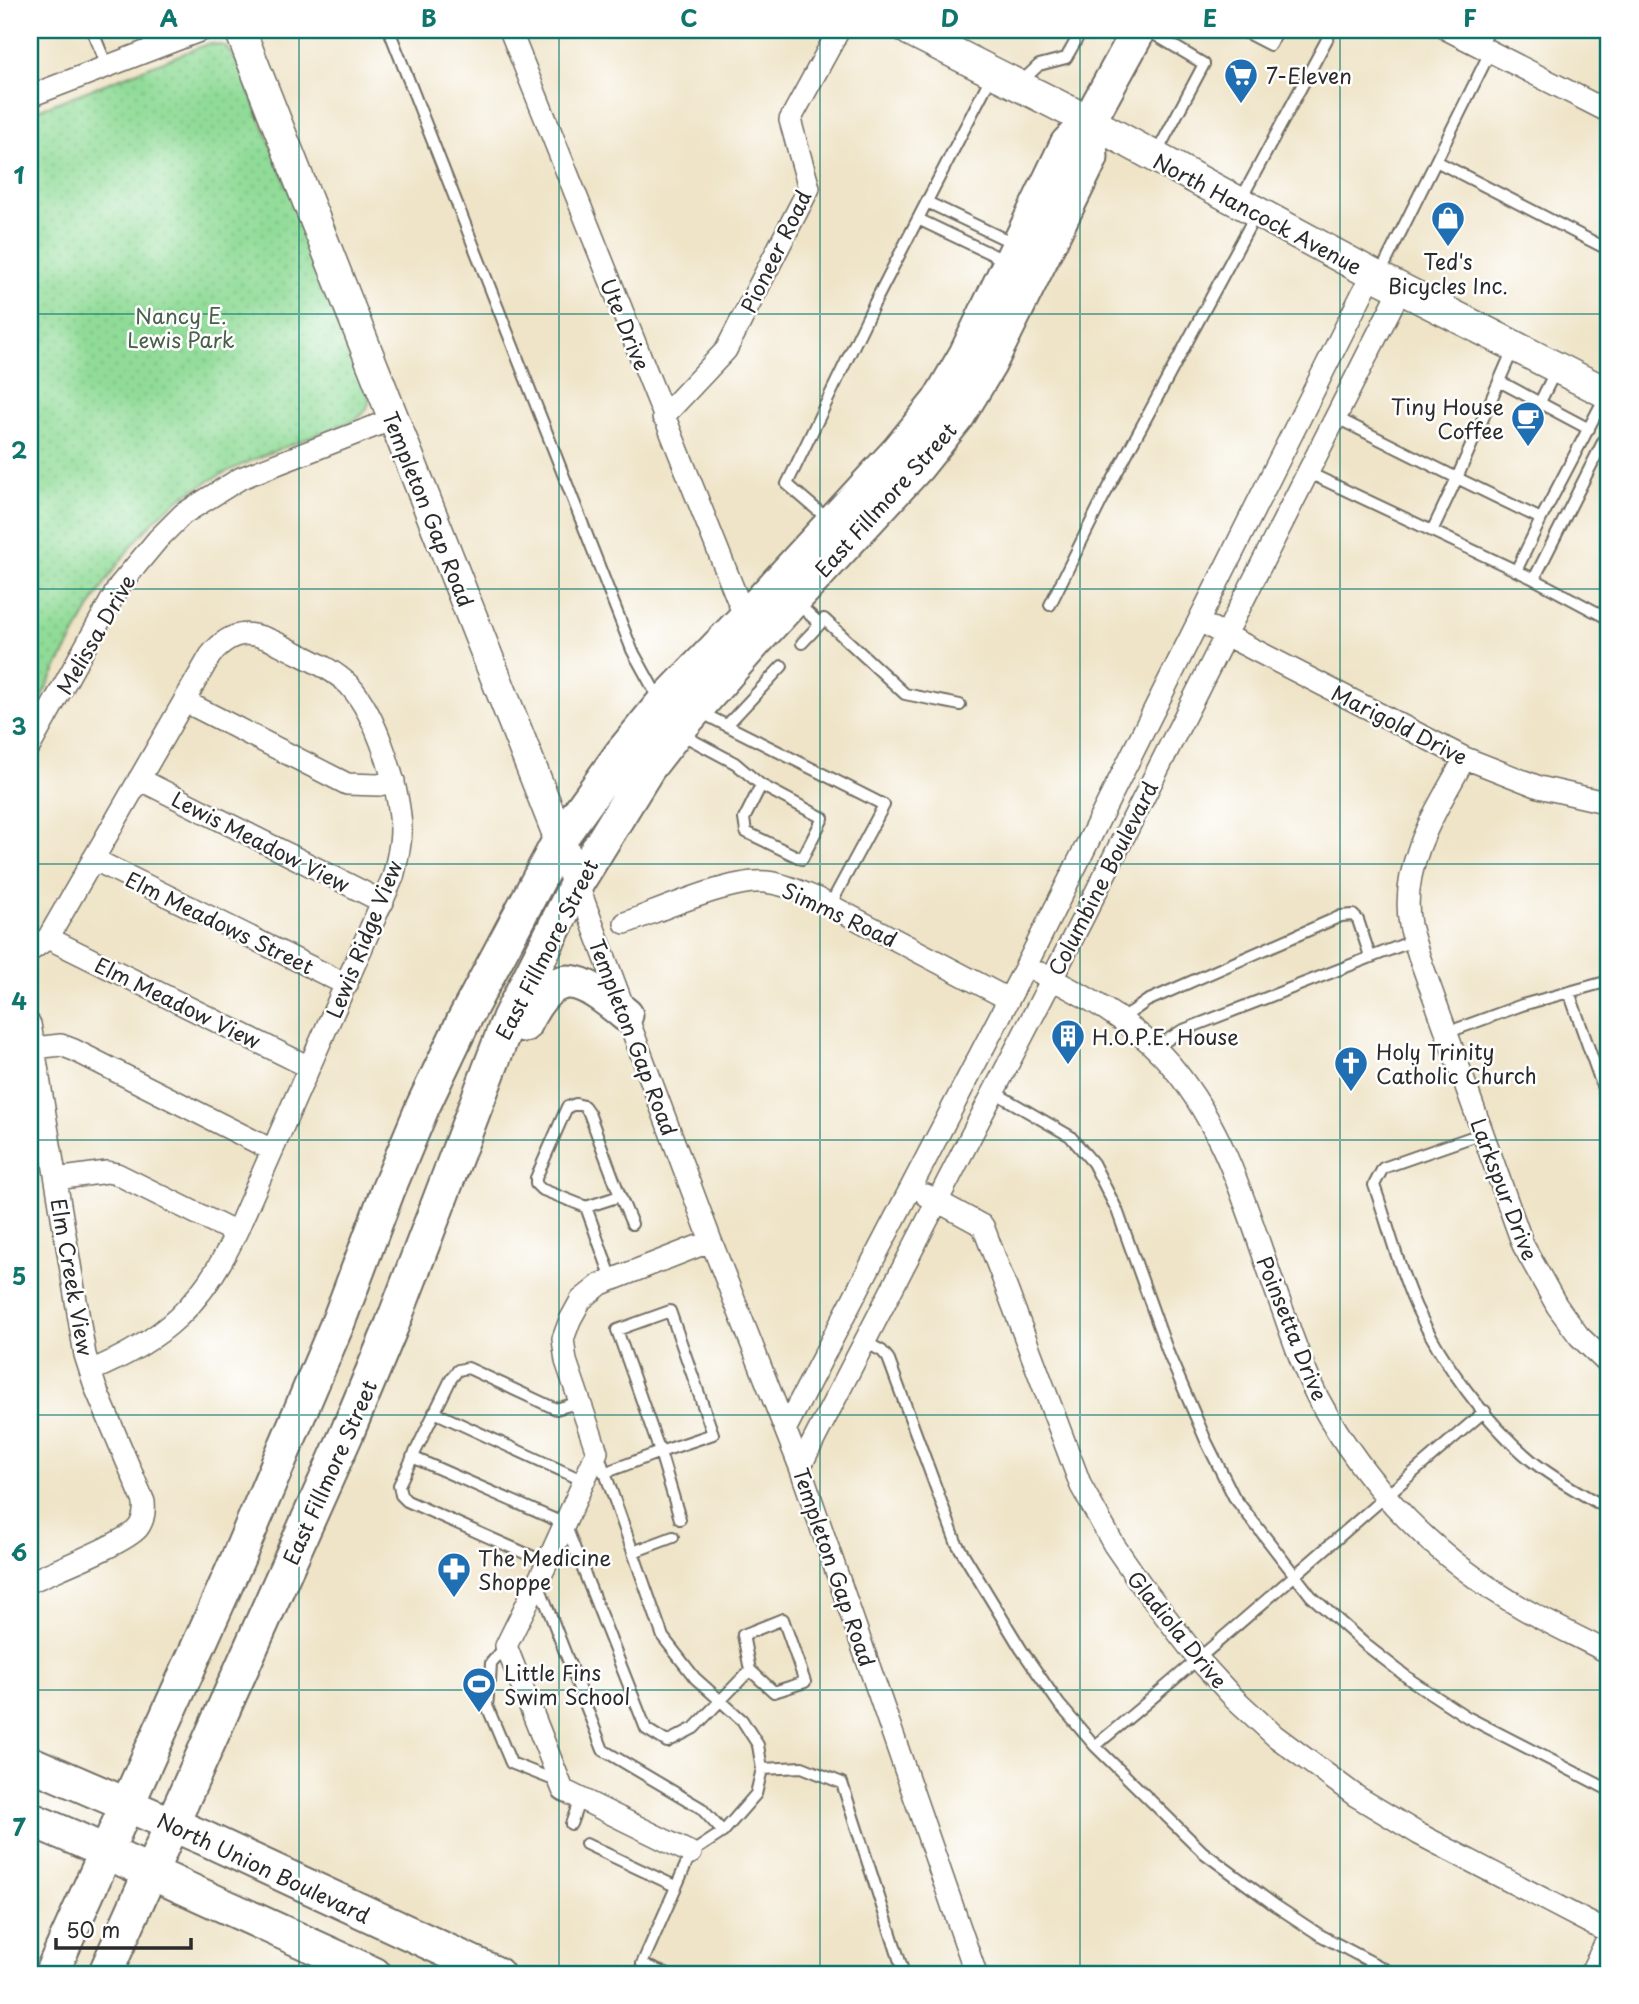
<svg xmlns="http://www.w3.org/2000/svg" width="1639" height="2004" font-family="'Playpen Sans',sans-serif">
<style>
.park{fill:url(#park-dots);stroke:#5e8361;stroke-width:2}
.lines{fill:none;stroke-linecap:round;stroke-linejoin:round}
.lane-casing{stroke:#706c62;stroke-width:14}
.street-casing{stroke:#706c62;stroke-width:24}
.secondary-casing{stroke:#706c62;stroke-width:33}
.primary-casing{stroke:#706c62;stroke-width:37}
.lane{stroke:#fff;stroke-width:10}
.street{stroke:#fff;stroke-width:21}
.secondary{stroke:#fff;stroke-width:30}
.primary{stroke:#fff;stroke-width:33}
.grid{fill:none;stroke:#0f766e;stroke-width:2;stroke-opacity:0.55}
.labels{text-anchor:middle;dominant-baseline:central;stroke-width:5;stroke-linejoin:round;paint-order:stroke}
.poi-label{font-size:21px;fill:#2b2b2b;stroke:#fff;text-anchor:start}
.street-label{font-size:21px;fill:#2b2b2b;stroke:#fff}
.park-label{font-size:21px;fill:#49604b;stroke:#fff}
.neatline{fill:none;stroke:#0f766e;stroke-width:2.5}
.grid-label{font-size:23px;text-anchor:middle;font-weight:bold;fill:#0f766e}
</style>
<defs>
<pattern id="park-dots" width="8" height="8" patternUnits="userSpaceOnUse" patternTransform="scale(1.75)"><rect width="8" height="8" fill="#90db97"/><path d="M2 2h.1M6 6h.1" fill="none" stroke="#7cbc82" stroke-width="1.8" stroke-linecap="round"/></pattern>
</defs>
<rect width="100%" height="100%" fill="#fff"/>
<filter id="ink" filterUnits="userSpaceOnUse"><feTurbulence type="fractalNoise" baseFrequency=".0143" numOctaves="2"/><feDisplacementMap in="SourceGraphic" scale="14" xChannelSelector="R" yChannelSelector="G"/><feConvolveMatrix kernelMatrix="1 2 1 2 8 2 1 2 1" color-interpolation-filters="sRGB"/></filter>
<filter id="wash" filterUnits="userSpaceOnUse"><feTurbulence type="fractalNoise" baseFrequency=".00686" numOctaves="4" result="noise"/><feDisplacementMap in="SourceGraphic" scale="28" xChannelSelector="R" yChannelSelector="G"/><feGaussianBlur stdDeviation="1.57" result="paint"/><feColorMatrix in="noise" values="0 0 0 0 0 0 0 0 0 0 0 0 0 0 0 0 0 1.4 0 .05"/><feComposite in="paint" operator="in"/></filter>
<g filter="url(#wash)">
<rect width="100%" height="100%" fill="#efe4c8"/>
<path class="park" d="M210 43 225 46 239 65 369 392C370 406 367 412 355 420 298 443 235 462 184 496 113 545 71 644 30 718V113Z"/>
</g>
<g filter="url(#ink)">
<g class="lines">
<g class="lane-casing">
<path id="lane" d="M92 30 107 66
M389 30 632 650 659 699
M1147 30 1204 64 1155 156
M1241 30 1270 45 1278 30
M1481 47 1489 30
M1020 83 1039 65 1066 58 1082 30
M1436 161 1609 250
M1240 201 1332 30
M927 202 1015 244
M918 219 1006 261
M1380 274 1490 52
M1514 347 1457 478 1541 519 1606 395
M1499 381 1589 429
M1540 402 1556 370
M1335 417 1457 478 1432 531 1534 579
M1609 443 1604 440 1534 579 1609 619
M1307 472 1432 531
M830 521 787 484 873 306 993 73
M1516 571 1541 519
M797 603 820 624 802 643
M1050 605 1102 500 1256 214
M820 624 824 619 905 694 960 705
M698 711 884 805 830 905
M727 725 782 666
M679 733 735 763 761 785 823 818 802 859 746 832 744 819 761 785
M1569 992 1609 1105
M1120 1020 1147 1001 1341 916 1353 915 1358 920 1370 956
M1446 1033 1522 1005 1609 981
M1155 1048 1181 1031 1415 940
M994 1092 1070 1136 1093 1163 1117 1210 1169 1355 1207 1443 1234 1497 1311 1596 1366 1645 1412 1681 1467 1717 1609 1790
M1483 1133 1383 1168 1374 1185C1388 1225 1399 1269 1416 1307 1441 1361 1486 1423 1532 1461 1556 1480 1583 1495 1609 1509
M620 1196 632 1224
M586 1207 541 1189 536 1184V1178L567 1107 576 1104 584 1106 589 1113 620 1196 586 1207 612 1279
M865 1342 882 1351 888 1358 956 1542 1021 1649 1059 1704 1095 1746 1203 1852 1276 1906 1320 1935 1394 1974
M434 1412 584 1481
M598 1453 663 1637 695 1678 742 1720 758 1745 762 1769 802 1767 842 1783 904 1974
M412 1457 565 1524 646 1729 667 1742 694 1728 750 1670 774 1692 805 1682 783 1619 743 1635 750 1670
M604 1473 660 1452 617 1330 670 1311 713 1434 660 1452 680 1519
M633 1552 673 1537
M547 1563 407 1501 401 1495 399 1485 451 1379 458 1370 468 1368 556 1409 580 1402
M538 1583 603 1750 701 1808 723 1832
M490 1681 491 1663 506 1646
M488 1696 487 1706 511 1763 559 1782
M1095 1746C1227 1637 1354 1522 1485 1411
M571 1824 580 1799
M586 1844 675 1886
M666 1974 642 1964 691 1853 723 1832 756 1794 762 1769"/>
</g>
<g class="street-casing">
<path id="street" d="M510 30 745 618
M1448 30 1609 112
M30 96 202 30
M663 417 726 350 809 188 790 120 839 30
M1212 628 1465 758 1539 787 1609 803
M184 701 347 784 379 785 394 781
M30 746 119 586 158 539 183 514 241 478 393 419
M1465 758C1438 807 1399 865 1410 925 1412 935 1416 946 1419 956L1523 1245 1557 1306 1579 1336 1609 1365
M139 779 383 902
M93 859 347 985
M577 883 711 1241 800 1467 976 1974
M625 923C659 911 732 878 766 882 785 884 801 892 818 899L1008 999
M48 938 309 1067
M30 951 48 938 210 656C233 626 255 631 285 647 306 658 332 668 349 685 377 715 400 790 401 830 401 846 397 861 393 877L236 1233C203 1304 163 1341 90 1371
M1040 973C1084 995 1129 1020 1162 1055 1225 1122 1248 1214 1278 1297 1291 1332 1302 1368 1319 1400 1366 1487 1439 1561 1524 1609 1552 1625 1581 1638 1609 1653
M30 1024 85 1355 96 1389 144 1502C145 1512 144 1520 138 1528 124 1544 53 1571 30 1582
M34 1048 61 1045 74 1050 272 1150
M56 1179 107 1172 117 1174 236 1233
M926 1195 983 1226 1081 1486 1114 1545 1143 1587 1199 1660 1232 1696 1275 1736 1356 1796 1419 1834 1609 1933
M786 1428 1026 966 1372 274
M800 1467 1052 979 1401 288
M691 1853 563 1790 506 1646 547 1563 597 1452 566 1361 563 1339 570 1320 581 1300 601 1284 711 1241
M1590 1974 1609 1936"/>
</g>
<g class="secondary-casing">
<path id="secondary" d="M240 30 577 883
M909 30 1089 121 1372 274 1609 394"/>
</g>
<g class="primary-casing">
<path id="primary" d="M524 1025C555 962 581 977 626 1015
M30 1763 204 1838 497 1974
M30 1819 75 1838 374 1974
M51 1974 238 1558 339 1320 388 1190 423 1106 463 1022 560 839 621 754 662 704 745 618 899 450 938 402 966 354 1067 144 1089 121 1139 30
M105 1974 346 1435 392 1325 509 1018 577 883 648 768 676 732 754 643 918 466 958 416 989 365 1091 158 1089 121"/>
</g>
<use href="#lane" class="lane"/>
<use href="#street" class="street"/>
<use href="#secondary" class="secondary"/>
<use href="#primary" class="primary"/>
</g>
</g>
<path class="grid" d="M299 30V1974M559 30V1974M820 30V1974M1080 30V1974M1340 30V1974M30 314H1609M30 589H1609M30 864H1609M30 1140H1609M30 1415H1609M30 1690H1609"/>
<defs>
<g id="supermarket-pin" transform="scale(1.75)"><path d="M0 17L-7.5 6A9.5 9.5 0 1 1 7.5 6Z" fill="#1f6fb2" stroke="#fff"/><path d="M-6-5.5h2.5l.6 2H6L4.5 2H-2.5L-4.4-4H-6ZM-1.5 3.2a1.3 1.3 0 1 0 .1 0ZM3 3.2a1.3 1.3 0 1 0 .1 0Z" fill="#fff"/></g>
<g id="shop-pin" transform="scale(1.75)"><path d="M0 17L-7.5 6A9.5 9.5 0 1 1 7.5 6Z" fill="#1f6fb2" stroke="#fff"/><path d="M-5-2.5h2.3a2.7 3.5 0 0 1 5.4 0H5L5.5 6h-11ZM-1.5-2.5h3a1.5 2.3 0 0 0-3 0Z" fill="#fff"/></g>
<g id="cafe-pin" transform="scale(1.75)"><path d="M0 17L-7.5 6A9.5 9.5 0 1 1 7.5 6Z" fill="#1f6fb2" stroke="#fff"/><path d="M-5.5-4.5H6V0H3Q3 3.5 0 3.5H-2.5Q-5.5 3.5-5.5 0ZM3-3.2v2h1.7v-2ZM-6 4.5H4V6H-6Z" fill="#fff"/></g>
<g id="building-pin" transform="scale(1.75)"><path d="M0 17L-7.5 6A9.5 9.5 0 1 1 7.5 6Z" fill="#1f6fb2" stroke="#fff"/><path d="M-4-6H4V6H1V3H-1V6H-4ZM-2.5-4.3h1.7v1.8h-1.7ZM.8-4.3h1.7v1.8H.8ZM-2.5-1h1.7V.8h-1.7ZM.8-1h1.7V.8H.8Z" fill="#fff"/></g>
<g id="church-pin" transform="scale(1.75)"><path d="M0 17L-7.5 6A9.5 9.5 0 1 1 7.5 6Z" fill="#1f6fb2" stroke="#fff"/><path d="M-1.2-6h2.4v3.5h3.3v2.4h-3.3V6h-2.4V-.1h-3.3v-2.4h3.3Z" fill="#fff"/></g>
<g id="pharmacy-pin" transform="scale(1.75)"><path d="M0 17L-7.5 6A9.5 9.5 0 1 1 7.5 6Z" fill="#1f6fb2" stroke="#fff"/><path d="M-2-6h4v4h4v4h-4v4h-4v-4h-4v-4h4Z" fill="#fff"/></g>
<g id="stadium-pin" transform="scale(1.75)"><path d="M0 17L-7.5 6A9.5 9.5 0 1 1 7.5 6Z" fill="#1f6fb2" stroke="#fff"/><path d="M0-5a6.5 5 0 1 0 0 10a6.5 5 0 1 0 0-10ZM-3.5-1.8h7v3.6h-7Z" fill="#fff"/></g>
</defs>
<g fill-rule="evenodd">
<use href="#supermarket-pin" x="1241" y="75"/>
<use href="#shop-pin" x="1448" y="218"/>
<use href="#cafe-pin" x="1528" y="418"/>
<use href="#building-pin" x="1068" y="1036"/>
<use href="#church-pin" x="1351" y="1063"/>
<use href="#pharmacy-pin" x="454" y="1569"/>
<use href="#stadium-pin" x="479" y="1684"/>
</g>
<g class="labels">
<g class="poi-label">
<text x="1266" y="75">7-Eleven</text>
<text x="1448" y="261" text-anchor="middle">Ted's<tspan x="1448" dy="24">Bicycles Inc.</tspan></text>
<text x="1504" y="406" text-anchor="end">Tiny House<tspan x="1504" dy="24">Coffee</tspan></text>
<text x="1092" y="1036">H.O.P.E. House</text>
<text x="1376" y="1051">Holy Trinity<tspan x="1376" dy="24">Catholic Church</tspan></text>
<text x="478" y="1557">The Medicine<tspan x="478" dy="24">Shoppe</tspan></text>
<text x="504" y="1672">Little Fins<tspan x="504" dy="24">Swim School</tspan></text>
</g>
<g class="street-label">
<text transform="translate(1258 213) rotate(28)">North Hancock Avenue</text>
<text transform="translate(775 251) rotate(-64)">Pioneer Road</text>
<text transform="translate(626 324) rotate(68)">Ute Drive</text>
<text transform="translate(885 499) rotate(-48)">East Fillmore Street</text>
<text transform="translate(429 509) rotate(68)">Templeton Gap Road</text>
<text transform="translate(95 634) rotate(-60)">Melissa Drive</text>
<text transform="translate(1400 724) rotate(27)">Marigold Drive</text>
<text transform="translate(261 841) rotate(27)">Lewis Meadow View</text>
<text transform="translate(1102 878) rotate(-63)">Columbine Boulevard</text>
<text transform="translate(840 914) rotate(25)">Simms Road</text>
<text transform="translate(220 922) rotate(26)">Elm Meadows Street</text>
<text transform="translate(363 939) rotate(-68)">Lewis Ridge View</text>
<text transform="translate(546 949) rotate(-63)">East Fillmore Street</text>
<text transform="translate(178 1002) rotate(26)">Elm Meadow View</text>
<text transform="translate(634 1037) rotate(69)">Templeton Gap Road</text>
<text transform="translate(1505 1189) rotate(69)">Larkspur Drive</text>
<text transform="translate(73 1277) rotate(80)">Elm Creek View</text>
<text transform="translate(1293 1328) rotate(68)">Poinsetta Drive</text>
<text transform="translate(329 1472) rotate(-66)">East Fillmore Street</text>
<text transform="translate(835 1567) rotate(71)">Templeton Gap Road</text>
<text transform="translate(1178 1629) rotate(51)">Gladiola Drive</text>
<text transform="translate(264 1867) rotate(25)">North Union Boulevard</text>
</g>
<g class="park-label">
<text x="181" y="315">Nancy E.<tspan x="181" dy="24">Lewis Park</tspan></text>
</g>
</g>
<rect width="1639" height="2004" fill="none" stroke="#fff" stroke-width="77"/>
<path d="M56 1938v10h135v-10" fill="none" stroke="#2b2b2b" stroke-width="3.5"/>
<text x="66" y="1938" font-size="21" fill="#2b2b2b" stroke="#ffffff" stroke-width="5" paint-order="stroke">50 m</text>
<rect x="38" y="38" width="1562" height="1928" class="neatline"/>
<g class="grid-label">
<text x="169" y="27">A</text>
<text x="429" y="27">B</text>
<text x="689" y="27">C</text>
<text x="950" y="27">D</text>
<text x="1210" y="27">E</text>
<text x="1470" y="27">F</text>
<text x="19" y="184">1</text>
<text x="19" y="459">2</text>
<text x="19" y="735">3</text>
<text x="19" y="1010">4</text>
<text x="19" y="1285">5</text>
<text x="19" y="1561">6</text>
<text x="19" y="1836">7</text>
</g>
</svg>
